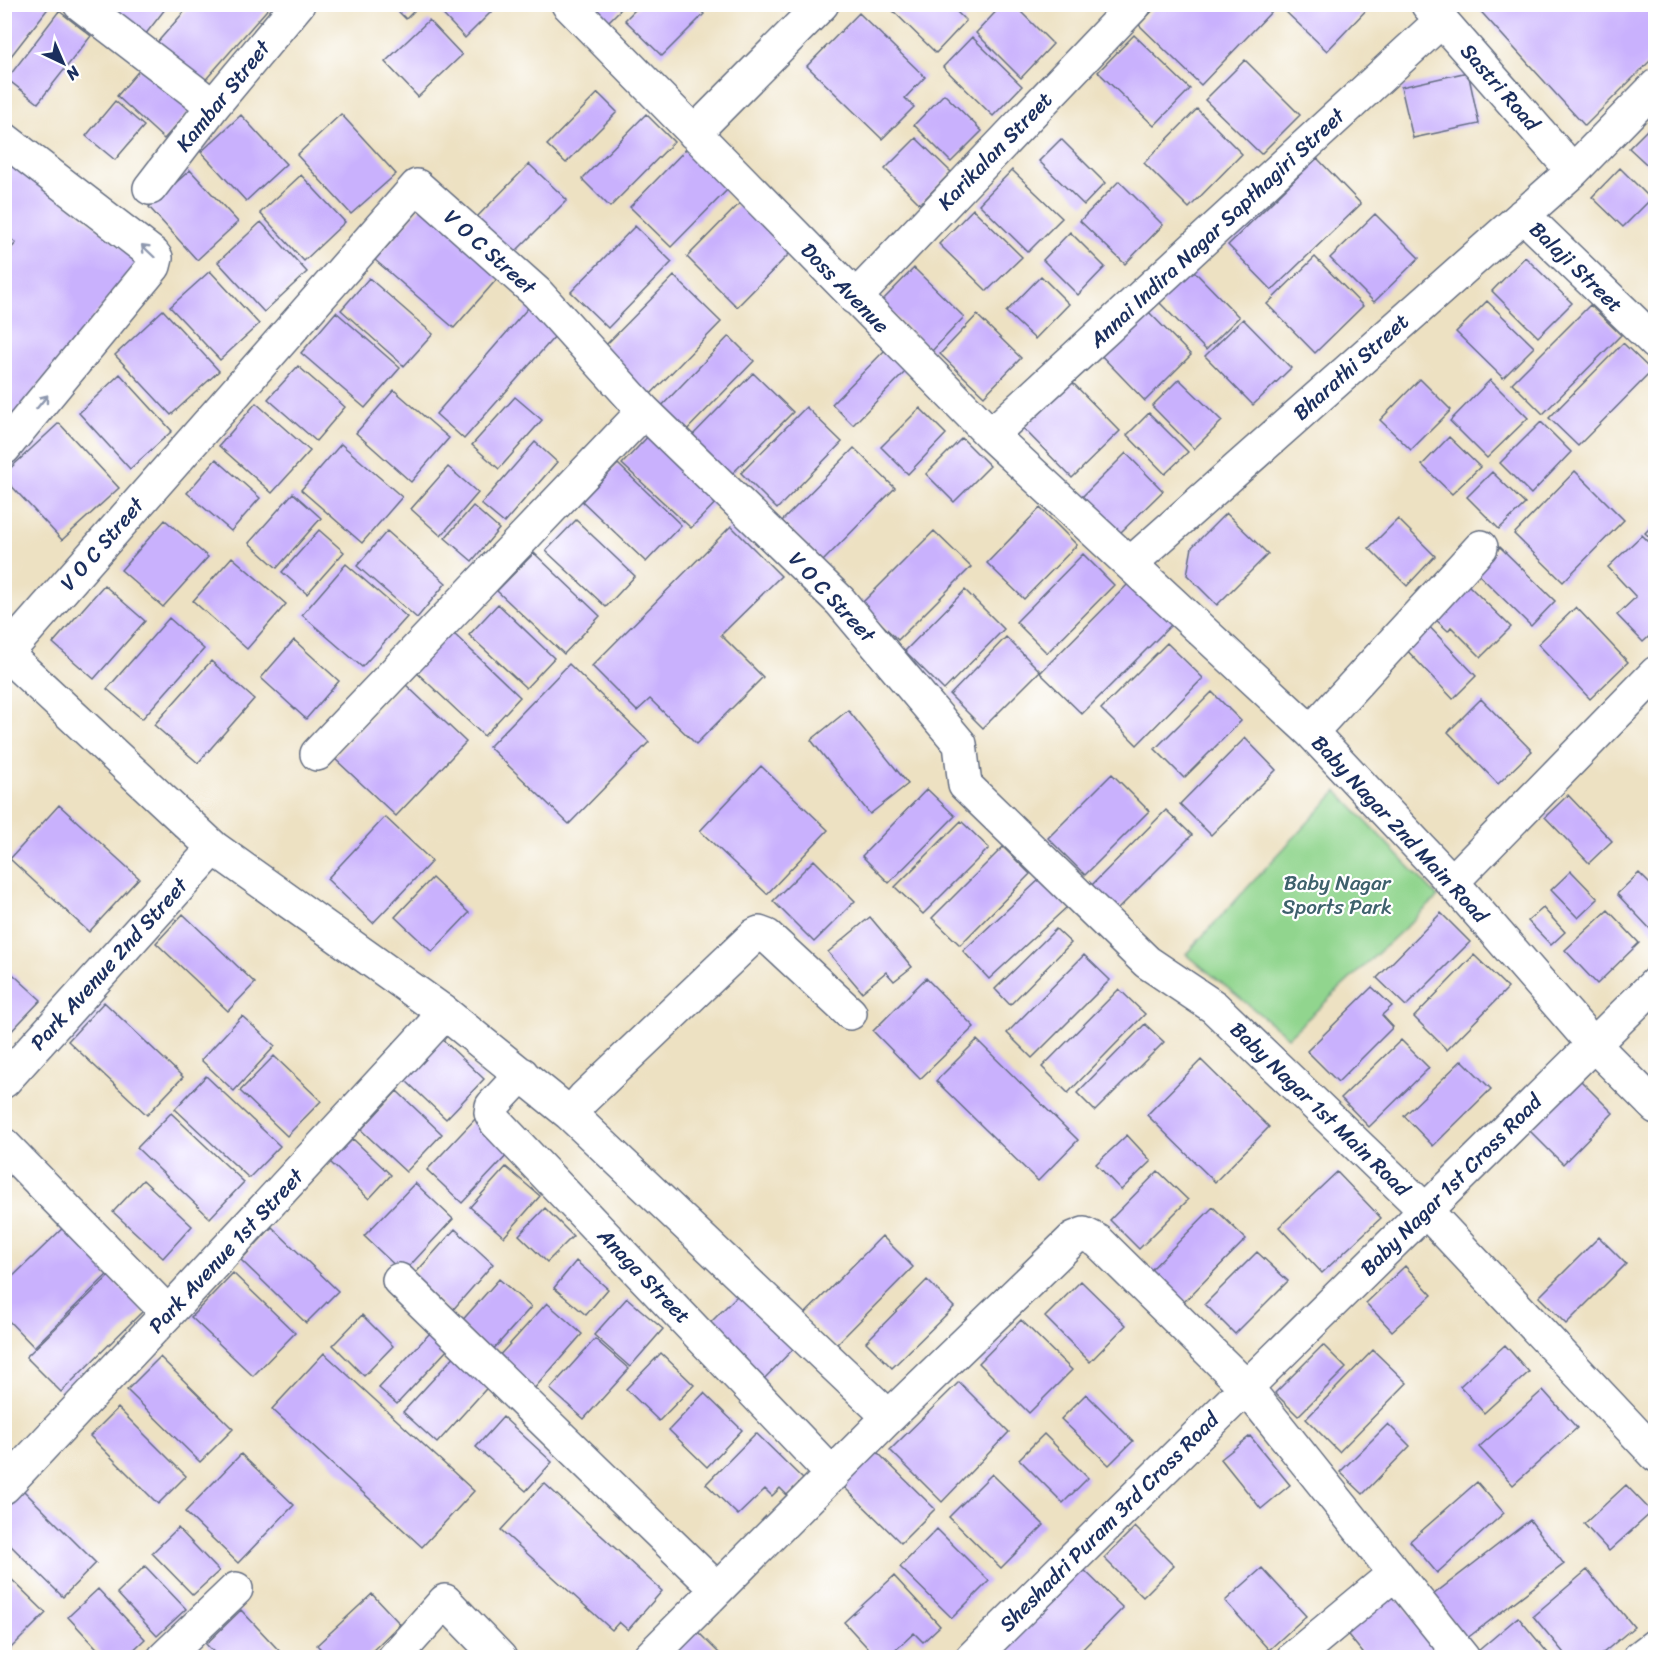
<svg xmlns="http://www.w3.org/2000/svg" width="1660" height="1662" font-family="Sriracha,sans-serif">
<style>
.green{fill:#91d58e;stroke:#568276;stroke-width:1.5}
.building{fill:#c9b1fd}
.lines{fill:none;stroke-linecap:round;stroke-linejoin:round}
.minor-casing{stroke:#646d81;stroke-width:36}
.minor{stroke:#fff;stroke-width:33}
.oneway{stroke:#8d97ae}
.labels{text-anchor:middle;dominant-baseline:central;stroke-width:4.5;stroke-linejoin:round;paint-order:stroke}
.street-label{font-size:21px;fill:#1b2f5e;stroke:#fff}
.park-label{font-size:21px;fill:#3e616c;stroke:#fff}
</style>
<rect width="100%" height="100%" fill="#fff"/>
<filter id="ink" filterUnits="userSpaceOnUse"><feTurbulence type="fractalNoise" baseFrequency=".0167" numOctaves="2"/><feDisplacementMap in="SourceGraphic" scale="12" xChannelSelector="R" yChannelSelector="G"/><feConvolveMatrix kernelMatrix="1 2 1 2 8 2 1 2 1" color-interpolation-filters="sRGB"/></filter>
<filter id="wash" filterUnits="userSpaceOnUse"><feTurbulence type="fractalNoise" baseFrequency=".008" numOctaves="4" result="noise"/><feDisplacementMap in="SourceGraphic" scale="24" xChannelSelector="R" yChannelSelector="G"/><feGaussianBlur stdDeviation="1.35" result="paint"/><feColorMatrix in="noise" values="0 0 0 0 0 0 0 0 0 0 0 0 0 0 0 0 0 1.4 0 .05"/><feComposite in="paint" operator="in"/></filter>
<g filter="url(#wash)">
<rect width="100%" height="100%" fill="#ede1c2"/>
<path class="green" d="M1337 791 1438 897 1288 1037 1186 954Z"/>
<g id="blocks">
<path class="building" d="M4 4 50 6 4 65Z
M106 4H169L145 35Z
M191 4H272L201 85 155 45Z
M391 4H421L406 19Z
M433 4H499L465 38Z
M583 4H626L604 26Z
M641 4H694L704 14 662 56 625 20Z
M886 4H949L966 21 936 53Z
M1003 4H1013L1053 44 1021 78 976 33Z
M1159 4H1267L1273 10 1201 85 1139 25Z
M1291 4H1372L1327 51 1285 11Z
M1474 4H1656V55L1585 126Z
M59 11 91 36 38 103 7 79Z
M859 13 925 77 905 98 914 107 882 139 807 66Z
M429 20 462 55 418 97 385 62Z
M1134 35 1190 89 1154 126 1098 72Z
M972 37 1022 86 993 116 943 67Z
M1245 60 1300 115 1261 154 1205 100Z
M142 67 190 110 164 139 117 96Z
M1468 72 1479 124 1413 138 1401 87Z
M598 93 617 112 566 163 547 145Z
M944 94 982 131 951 162 914 125Z
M115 101 144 126 115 160 86 136Z
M1197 109 1242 154 1189 208 1144 163Z
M341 114 396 174 351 214 297 155Z
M646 114 674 142 610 207 582 179Z
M241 115 286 164 246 201 201 152Z
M1656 121V173L1629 148Z
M916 138 951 172 920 204 885 169Z
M1061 139 1105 183 1084 205 1039 161Z
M692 143 733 184 671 247 630 207Z
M4 153 139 261 4 428V256L16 243 4 234Z
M1317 158 1361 204 1272 290 1228 245Z
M529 164 567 200 506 261 469 225Z
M1620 168 1651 199 1623 227 1592 197Z
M190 170 238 222 197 260 149 207Z
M1012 170 1062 218 1028 252 979 204Z
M301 175 345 222 304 261 260 213Z
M1119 181 1163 225 1125 264 1080 221Z
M425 203 504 271 454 328 375 260Z
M740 203 790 253 737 307 687 257Z
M973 209 1022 257 987 291 939 244Z
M1375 214 1419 258 1374 302 1330 258Z
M261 222 307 272 264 312 218 262Z
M635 226 672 262 608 328 571 292Z
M1070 232 1105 267 1078 295 1043 260Z
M1315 257 1363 306 1315 353 1267 304Z
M1525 257 1572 303 1538 337 1492 291Z
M914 268 964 317 932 351 881 302Z
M1191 268 1239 317 1206 350 1158 301Z
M210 271 259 324 220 360 170 307Z
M674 276 721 322 644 401 597 354Z
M1041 276 1069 304 1035 339 1006 312Z
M369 278 433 334 404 366 341 310Z
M534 301 563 327 464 439 436 414Z
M1487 301 1534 347 1503 378 1456 332Z
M1141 304 1191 355 1145 401 1095 349Z
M1590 305 1621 335 1543 414 1512 383Z
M163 310 219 371 171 415 115 355Z
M336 312 400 368 365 408 301 353Z
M977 315 1021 358 984 396 940 354Z
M1243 319 1291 368 1253 405 1205 356Z
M729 336 754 361 679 438 654 414Z
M1623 343 1652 371 1578 446 1549 418Z
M886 349 907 370 853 425 832 404Z
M298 366 345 407 316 441 268 399Z
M753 373 793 412 727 479 688 440Z
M120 374 172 431 130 469 79 413Z
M1179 379 1222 421 1194 449 1152 406Z
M1420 379 1451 410 1411 450 1380 420Z
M1490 380 1528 418 1487 458 1450 421Z
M1071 381 1120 431 1072 478 1023 428Z
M394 390 449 438 411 482 356 433Z
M515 397 542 420 499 469 472 445Z
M256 403 310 451 272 493 219 446Z
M806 407 842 442 777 509 741 473Z
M920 408 946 434 908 474 881 447Z
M1149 413 1188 452 1165 474 1127 435Z
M1541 422 1571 452 1531 494 1500 463Z
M59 423 119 488 62 540 4 478V474Z
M654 430 723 495 691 528 622 464Z
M1449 437 1480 467 1452 494 1422 465Z
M962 438 990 466 954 502 926 474Z
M535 442 557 462 504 523 481 504Z
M341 444 402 497 362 543 301 490Z
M854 448 895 488 823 561 782 521Z
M1126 453 1163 491 1119 534 1082 497Z
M216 459 260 498 231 531 187 493Z
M618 464 681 525 646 562 582 501Z
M448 467 478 493 441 536 411 509Z
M1575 471 1624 520 1563 582 1514 534Z
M1492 472 1525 504 1499 529 1467 497Z
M293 493 321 518 277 568 249 543Z
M473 506 499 529 472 561 445 538Z
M1040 508 1077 545 1024 599 987 563Z
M1226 513 1268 554 1217 605 1187 575 1192 547Z
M1398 519 1435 556 1407 586 1369 548Z
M165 520 208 557 163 607 121 570Z
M576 520 635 576 606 607 546 551Z
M1656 522V543L1645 533Z
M731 526 781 576 721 635 763 677 696 744 650 699 637 711 592 666Z
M319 530 344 552 307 594 282 572Z
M387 531 446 583 417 618 357 566Z
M934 531 971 567 898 640 861 604Z
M1642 535 1656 549V630L1643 642 1617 615 1636 597 1608 567Z
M1500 547 1555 601 1531 626 1475 571Z
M534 553 600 616 564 654 497 591Z
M1083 554 1114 585 1047 653 1016 622Z
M232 557 286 604 247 649 193 601Z
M346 564 407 617 362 667 302 615Z
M1134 578 1176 620 1082 714 1040 673Z
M1467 584 1511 627 1481 657 1451 627 1448 631 1434 618Z
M104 585 145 621 94 679 53 643Z
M965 590 1004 629 944 690 905 651Z
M498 604 554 658 526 688 469 635Z
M1576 607 1628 662 1590 699 1538 644Z
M169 618 204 649 142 719 107 689Z
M1426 623 1476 676 1453 699 1402 645Z
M451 631 520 697 484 736 414 670Z
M1006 637 1040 671 983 728 950 695Z
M294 640 339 681 306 719 261 678Z
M1167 643 1203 678 1137 745 1101 709Z
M211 661 254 699 198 763 154 725Z
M569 664 649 742 569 824 489 747Z
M404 683 466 742 396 816 334 758Z
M1212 692 1241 721 1184 778 1155 749Z
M1481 699 1532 751 1498 784 1448 732Z
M848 710 908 784 870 814 811 740Z
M1245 738 1276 770 1211 835 1180 804Z
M761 766 828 830 767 894 700 831Z
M1112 774 1149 811 1085 875 1048 838Z
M927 789 955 816 889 883 862 856Z
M1568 795 1612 841 1589 863 1545 817Z
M59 805 139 878 89 932 10 859Z
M1166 810 1192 835 1114 913 1088 889Z
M385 817 432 861 373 923 327 879Z
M961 821 989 848 923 914 895 887Z
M1003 847 1030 874 960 945 932 918Z
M814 860 855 901 814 942 773 901Z
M1571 871 1598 899 1578 918 1551 890Z
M1639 873 1656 890 1654 933 1617 894Z
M432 878 469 913 432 952 395 917Z
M1040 879 1067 907 989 979 963 951Z
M1543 908 1565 932 1551 945 1528 921Z
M1608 910 1639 943 1597 984 1565 950Z
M1441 913 1470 942 1406 1006 1377 978Z
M183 914 255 983 228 1011 156 943Z
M870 917 912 967 894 981 886 972 862 992 828 952Z
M1056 929 1071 943 1010 1005 995 989Z
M1084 955 1110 980 1032 1058 1007 1033Z
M1474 955 1508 988 1447 1050 1414 1017Z
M4 966 41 1000 4 1039Z
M926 978 974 1027 920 1079 873 1031Z
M1372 987 1392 1006 1382 1015 1393 1027 1338 1082 1307 1051Z
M1119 989 1145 1014 1068 1093 1042 1067Z
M104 1002 183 1077 147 1115 68 1041Z
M242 1016 275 1046 234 1091 201 1060Z
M1145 1024 1164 1042 1095 1111 1077 1093Z
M442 1039 484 1079 446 1119 404 1079Z
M977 1040 1078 1140 1038 1181 936 1081Z
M1401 1040 1429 1068 1369 1127 1341 1098Z
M274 1056 321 1101 287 1136 240 1091Z
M1201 1060 1269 1127 1215 1182 1147 1115Z
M1462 1060 1491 1089 1433 1146 1404 1116Z
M206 1076 280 1146 249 1178 175 1109Z
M1579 1079 1613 1113 1563 1164 1529 1130Z
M397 1091 442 1134 406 1172 361 1130Z
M171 1113 244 1182 210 1218 137 1148Z
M476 1118 511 1151 462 1203 427 1170Z
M1127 1135 1151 1161 1121 1190 1096 1164Z
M353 1139 391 1175 369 1199 330 1162Z
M506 1167 540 1196 504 1237 470 1207Z
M1158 1171 1188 1200 1139 1249 1110 1220Z
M1337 1172 1381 1218 1322 1273 1279 1227Z
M143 1180 192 1226 163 1258 113 1212Z
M415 1183 453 1219 403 1273 364 1236Z
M1213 1207 1246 1239 1183 1303 1150 1271Z
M545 1208 573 1236 547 1262 519 1235Z
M68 1223 113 1269 34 1347 4 1316V1285Z
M272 1227 338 1291 306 1323 241 1260Z
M455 1229 493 1264 451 1312 412 1277Z
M882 1236 913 1267 836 1345 805 1314Z
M1599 1237 1626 1264 1566 1324 1539 1297Z
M1257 1252 1288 1281 1235 1334 1205 1304Z
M576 1261 608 1289 586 1315 554 1288Z
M1405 1266 1432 1295 1392 1331 1366 1303Z
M233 1273 295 1333 253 1376 191 1317Z
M109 1276 143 1311 61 1392 26 1357Z
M499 1279 531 1307 491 1352 459 1324Z
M927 1280 954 1307 892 1368 866 1342Z
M1081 1281 1126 1325 1090 1362 1045 1317Z
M743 1290 798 1344 759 1384 704 1329Z
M627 1298 663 1329 630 1367 594 1335Z
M547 1303 582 1334 533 1390 497 1358Z
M362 1315 393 1346 364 1376 333 1345Z
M1021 1320 1072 1370 1029 1413 979 1363Z
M430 1333 448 1349 397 1404 379 1388Z
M595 1339 629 1369 584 1419 550 1389Z
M1323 1345 1346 1368 1298 1416 1275 1393Z
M1505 1345 1529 1372 1484 1413 1460 1386Z
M460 1350 494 1380 437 1443 403 1412Z
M1373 1350 1407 1383 1339 1452 1306 1419Z
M324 1353 474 1491 422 1547 272 1409Z
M661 1353 694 1385 659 1421 626 1389Z
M160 1357 233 1429 200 1462 127 1390Z
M959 1382 1009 1432 942 1502 890 1450Z
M1543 1390 1577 1428 1513 1485 1479 1447Z
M704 1393 742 1430 707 1467 669 1430Z
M1086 1394 1133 1441 1109 1465 1061 1419Z
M118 1408 186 1476 158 1504 90 1436Z
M503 1417 552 1462 526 1491 476 1447Z
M1388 1424 1410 1446 1363 1494 1340 1472Z
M756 1433 804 1480 788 1496 780 1488 772 1496 765 1489 738 1515 706 1484Z
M1044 1434 1088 1478 1063 1503 1019 1459Z
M1250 1436 1290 1485 1261 1509 1221 1459Z
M876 1451 935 1509 901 1543 842 1485Z
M241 1454 294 1505 238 1563 185 1512Z
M992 1474 1044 1525 1001 1568 949 1517Z
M1477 1482 1504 1513 1437 1573 1410 1541Z
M544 1483 662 1591 628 1630 619 1622 612 1630 501 1530Z
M1626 1485 1652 1512 1609 1551 1584 1524Z
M23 1490 96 1563 63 1597 4 1539V1509Z
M1530 1520 1564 1564 1466 1639 1433 1595Z
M1135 1527 1174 1566 1143 1597 1104 1558Z
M178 1528 219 1571 193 1595 152 1553Z
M937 1529 989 1581 952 1618 900 1567Z
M145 1566 186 1609 157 1636 117 1593Z
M1080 1566 1123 1608 1074 1658H999L994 1653Z
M1262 1568 1306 1616 1269 1650 1225 1601Z
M1587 1570 1634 1627 1597 1658H1568L1533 1616Z
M4 1572 46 1613 11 1648 4 1641Z
M894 1576 940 1626 923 1642 914 1633 887 1658H877L844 1622Z
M98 1589 145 1639 125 1658H106L68 1617Z
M1390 1591 1447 1658H1367L1344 1630Z
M372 1594 400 1624 365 1658H329L317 1645Z
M241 1610 286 1658H219L206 1644Z
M1518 1617 1552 1658H1484L1478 1651Z
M691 1625 724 1658H659Z"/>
</g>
</g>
<g filter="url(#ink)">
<use href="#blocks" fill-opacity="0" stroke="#646d81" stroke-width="1.5"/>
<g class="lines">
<g class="minor-casing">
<path id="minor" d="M80 4 213 106
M568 4 991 435 1311 732 1452 882 1593 1044 1656 1107
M1428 5 1573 171
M694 133 822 4
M4 139 153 254 156 258 154 266 4 448
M150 188 213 106 298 4
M1523 215 1656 343
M855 298 1135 4
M991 435 1442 20
M1130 564 1573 171 1656 86
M4 652 214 848 445 1013 570 1114 889 1417
M4 656 417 186 537 293 644 411 840 601 960 744 965 785 1147 962 1214 1007 1425 1210 1656 1455
M1311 732 1481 547
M317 754 644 411
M1452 882 1656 673
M522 1074 492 1106 491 1113 496 1122 833 1475
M4 1081 214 848
M570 1114 584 1098 755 935 759 933 767 936 850 1013
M4 1145 168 1313
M399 1280 717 1589
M4 1487 168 1313 445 1013
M164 1658 236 1589
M394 1658 445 1601 500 1658
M649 1658 889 1417 1074 1238 1084 1234 1098 1241 1246 1387 1463 1658
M972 1658 1656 983
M1293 1658 1394 1574
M1639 1658 1656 1645"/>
</g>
<use href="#minor" class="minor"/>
</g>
<defs><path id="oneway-shaft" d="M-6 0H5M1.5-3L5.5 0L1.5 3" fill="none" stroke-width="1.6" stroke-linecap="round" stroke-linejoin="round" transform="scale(1.5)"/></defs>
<g class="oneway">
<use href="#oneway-shaft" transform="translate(148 251) rotate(-136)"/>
<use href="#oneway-shaft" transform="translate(42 402) rotate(-51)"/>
</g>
</g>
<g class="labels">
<g class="street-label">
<text transform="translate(1500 87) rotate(49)">Sastri Road</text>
<text transform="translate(223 96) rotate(-51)">Kambar Street</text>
<text transform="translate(995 151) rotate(-46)">Karikalan Street</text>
<text transform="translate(1217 228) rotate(-43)">Annai Indira Nagar Sapthagiri Street</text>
<text transform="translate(490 252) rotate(42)">V O C Street</text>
<text transform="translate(1576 267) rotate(44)">Balaji Street</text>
<text transform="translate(845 288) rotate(46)">Doss Avenue</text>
<text transform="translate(1351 367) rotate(-42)">Bharathi Street</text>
<text transform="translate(102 544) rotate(-49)">V O C Street</text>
<text transform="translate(832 597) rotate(47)">V O C Street</text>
<text transform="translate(1400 829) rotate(47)">Baby Nagar 2nd Main Road</text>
<text transform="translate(109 964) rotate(-48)">Park Avenue 2nd Street</text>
<text transform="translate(1320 1109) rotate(44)">Baby Nagar 1st Main Road</text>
<text transform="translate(1451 1185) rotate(-45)">Baby Nagar 1st Cross Road</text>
<text transform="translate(226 1251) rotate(-47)">Park Avenue 1st Street</text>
<text transform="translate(644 1276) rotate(46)">Anaga Street</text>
<text transform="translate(1109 1522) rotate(-45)">Sheshadri Puram 3rd Cross Road</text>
</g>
<g class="park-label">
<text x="1337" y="883">Baby Nagar<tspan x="1337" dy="24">Sports Park</tspan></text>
</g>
</g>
<rect width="1660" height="1662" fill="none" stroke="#fff" stroke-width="24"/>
<g transform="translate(63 63) rotate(136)" stroke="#ffffff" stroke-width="4.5" paint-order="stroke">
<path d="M0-4.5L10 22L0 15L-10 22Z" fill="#1b2f5e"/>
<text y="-9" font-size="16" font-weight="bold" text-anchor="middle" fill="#1b2f5e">N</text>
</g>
</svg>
